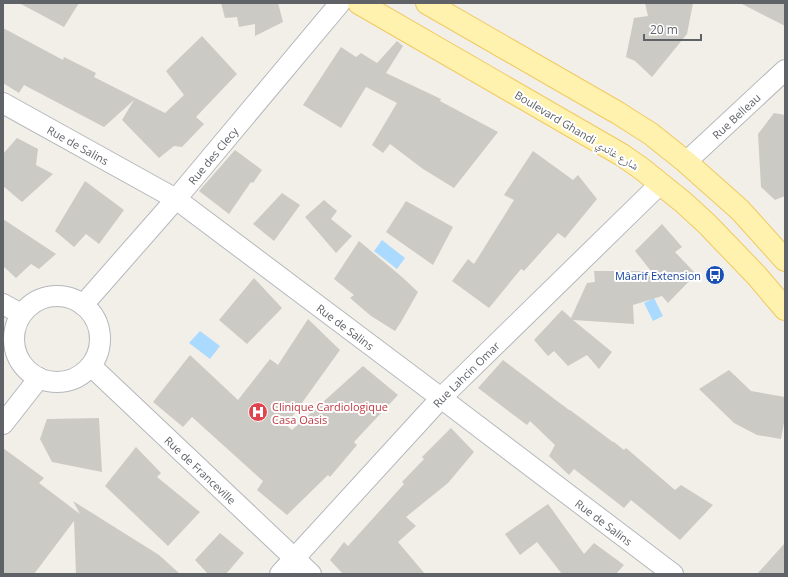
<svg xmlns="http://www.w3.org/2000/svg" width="788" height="577" font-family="'Open Sans','Noto Naskh Arabic',sans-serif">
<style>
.water{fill:#aadaff}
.building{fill:#cccac5}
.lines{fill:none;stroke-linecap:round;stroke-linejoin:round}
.street-casing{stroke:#b5b8bc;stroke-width:22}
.primary-casing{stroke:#f2c960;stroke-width:24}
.street{stroke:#fff;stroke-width:20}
.primary{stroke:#fff2af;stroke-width:22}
.labels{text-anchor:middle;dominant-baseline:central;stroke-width:4;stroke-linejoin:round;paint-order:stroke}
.street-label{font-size:11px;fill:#5f6368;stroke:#fff}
.transit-label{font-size:11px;fill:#164399;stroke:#fff;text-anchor:end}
.health-label{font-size:11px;fill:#be3a42;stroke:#fff;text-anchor:start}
</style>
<rect width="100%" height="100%" fill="#f1efe8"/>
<path class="water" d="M382 240 405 258 397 269 374 251Z
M654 298 663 316 653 321 644 303Z
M200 331 220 346 210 359 189 343Z"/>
<path class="building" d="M19 3H79L64 27Z
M221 3H278L283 22 255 36V24L239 27 237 17 225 18Z
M645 3H693L687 34 652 77 635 61 626 57 634 18 648 16Z
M740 3H785V26Z
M3 28 63 60 64 57 96 73 94 77 165 113 184 95 166 71 202 36 237 74 196 117 204 124 182 147 174 146 159 158 122 120 134 100 104 127 24 85 19 93 3 83Z
M397 41 403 46 386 73 441 99 440 101 498 132 454 188 423 169 390 144 383 153 372 145 397 103 366 87 341 128 303 105 341 47 356 57 361 53 377 63Z
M774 113 785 115V196L775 200 761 187 758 134Z
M17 138 38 149 36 165 53 174 22 202 3 186V154Z
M235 150 262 170 253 183 251 182 229 214 199 191Z
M533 151 573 180 578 175 597 199 565 238 558 233 524 271 521 269 489 308 452 281 468 259 474 264 514 200 504 195Z
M85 181 124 210 99 244 86 234 74 247 55 231Z
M282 193 300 205 274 241 253 224Z
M324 200 337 211 331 219 352 236 336 253 305 217Z
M406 201 453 227 433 265 386 232Z
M3 219 56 254 39 269 31 264 16 278 3 266Z
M662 224 682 247 675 252 696 274 668 303 662 296 633 305 634 324 573 320 612 352 599 369 587 355 568 366 554 351 548 356 534 340 562 310 571 318 587 283 595 282 594 271H651L635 251Z
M359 241 402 277 418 292 401 322 395 331 371 316 350 298 354 295 334 279Z
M254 278 282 308 247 344 219 320Z
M308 319 340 350 286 425 292 430 363 366 398 395 354 442 357 445 330 477 328 475 287 515 257 490 263 481 192 417 183 427 153 402 190 355 238 400 270 359 278 365Z
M503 360 569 410H570L613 442H614L624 450 626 448 675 490 681 485 713 505 680 540 631 500 624 508 574 469 569 475 549 456 555 445 530 421 527 425 478 388Z
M729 370 751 391 785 397V417L781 439 757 435 734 423 699 389Z
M99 418 102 472 52 462 40 439 47 419Z
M451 428 474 452 448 483 406 517 416 526 398 542 425 574H343L330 560 344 542 348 546 404 484 402 482 424 459 422 457Z
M136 447 161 473 157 477 200 512 168 546 105 486Z
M3 448 44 478 39 483 80 514 73 501 159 555 180 574H76L74 521 34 574H3Z
M548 504 584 554 594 543 624 565 616 574H562L537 542 520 555 505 534Z
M220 533 244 553 226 574H208L195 560Z
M785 543V574H757Z"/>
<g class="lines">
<g class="street-casing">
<g id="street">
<path id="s1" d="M3 103 176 199 441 398 673 574"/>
<path id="s2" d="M686 162 785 70"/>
<circle cx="57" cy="339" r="43"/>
<path d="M3 304 21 314"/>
<path id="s3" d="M83 305 176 199 340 3"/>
<path id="s4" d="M91 366 311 574"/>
<path d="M3 424 39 378"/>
<path id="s5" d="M280 574 441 398 660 184"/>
</g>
</g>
<g class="primary-casing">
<path id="primary" d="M359 3 622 155 642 169 683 202 707 224 757 276 785 309
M427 3 618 113 651 134 686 162 740 210 785 260"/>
</g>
<use href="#street" class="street"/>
<use href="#primary" class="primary"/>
</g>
<defs>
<g id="bus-disc" transform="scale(1)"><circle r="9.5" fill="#1a4fb4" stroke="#fff"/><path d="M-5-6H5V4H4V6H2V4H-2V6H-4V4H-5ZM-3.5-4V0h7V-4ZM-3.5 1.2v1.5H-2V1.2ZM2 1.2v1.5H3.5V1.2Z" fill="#fff"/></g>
<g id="hospital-disc" transform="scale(1)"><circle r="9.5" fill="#e0444e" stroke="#fff"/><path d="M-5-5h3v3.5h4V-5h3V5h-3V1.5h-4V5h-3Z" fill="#fff"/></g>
</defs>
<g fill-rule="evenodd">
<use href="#bus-disc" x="715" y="275"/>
<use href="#hospital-disc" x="258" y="412"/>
</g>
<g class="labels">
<g class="street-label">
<text stroke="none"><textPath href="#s2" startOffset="68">Rue Belleau</textPath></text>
<text transform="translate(577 130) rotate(31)">Boulevard Ghandi شارع غاندي</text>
<text stroke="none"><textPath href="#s1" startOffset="86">Rue de Salins</textPath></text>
<text stroke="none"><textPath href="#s3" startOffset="198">Rue des Clecy</textPath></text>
<text stroke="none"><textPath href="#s1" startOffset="410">Rue de Salins</textPath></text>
<text stroke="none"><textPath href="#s5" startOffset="273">Rue Lahcin Omar</textPath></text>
<text stroke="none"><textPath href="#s4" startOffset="151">Rue de Franceville</textPath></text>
<text stroke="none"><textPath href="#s1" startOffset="734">Rue de Salins</textPath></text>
</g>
<g class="transit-label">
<text x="701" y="275">Mâarif Extension</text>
</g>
<g class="health-label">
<text x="272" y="406">Clinique Cardiologique<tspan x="272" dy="13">Casa Oasis</tspan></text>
</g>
</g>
<rect width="788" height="577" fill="none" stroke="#5f6368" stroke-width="8"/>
<path d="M644 34v6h57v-6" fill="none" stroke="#5f6368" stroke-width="2"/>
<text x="650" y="34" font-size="12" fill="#5f6368" stroke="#ffffff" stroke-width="3" paint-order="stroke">20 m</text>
</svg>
